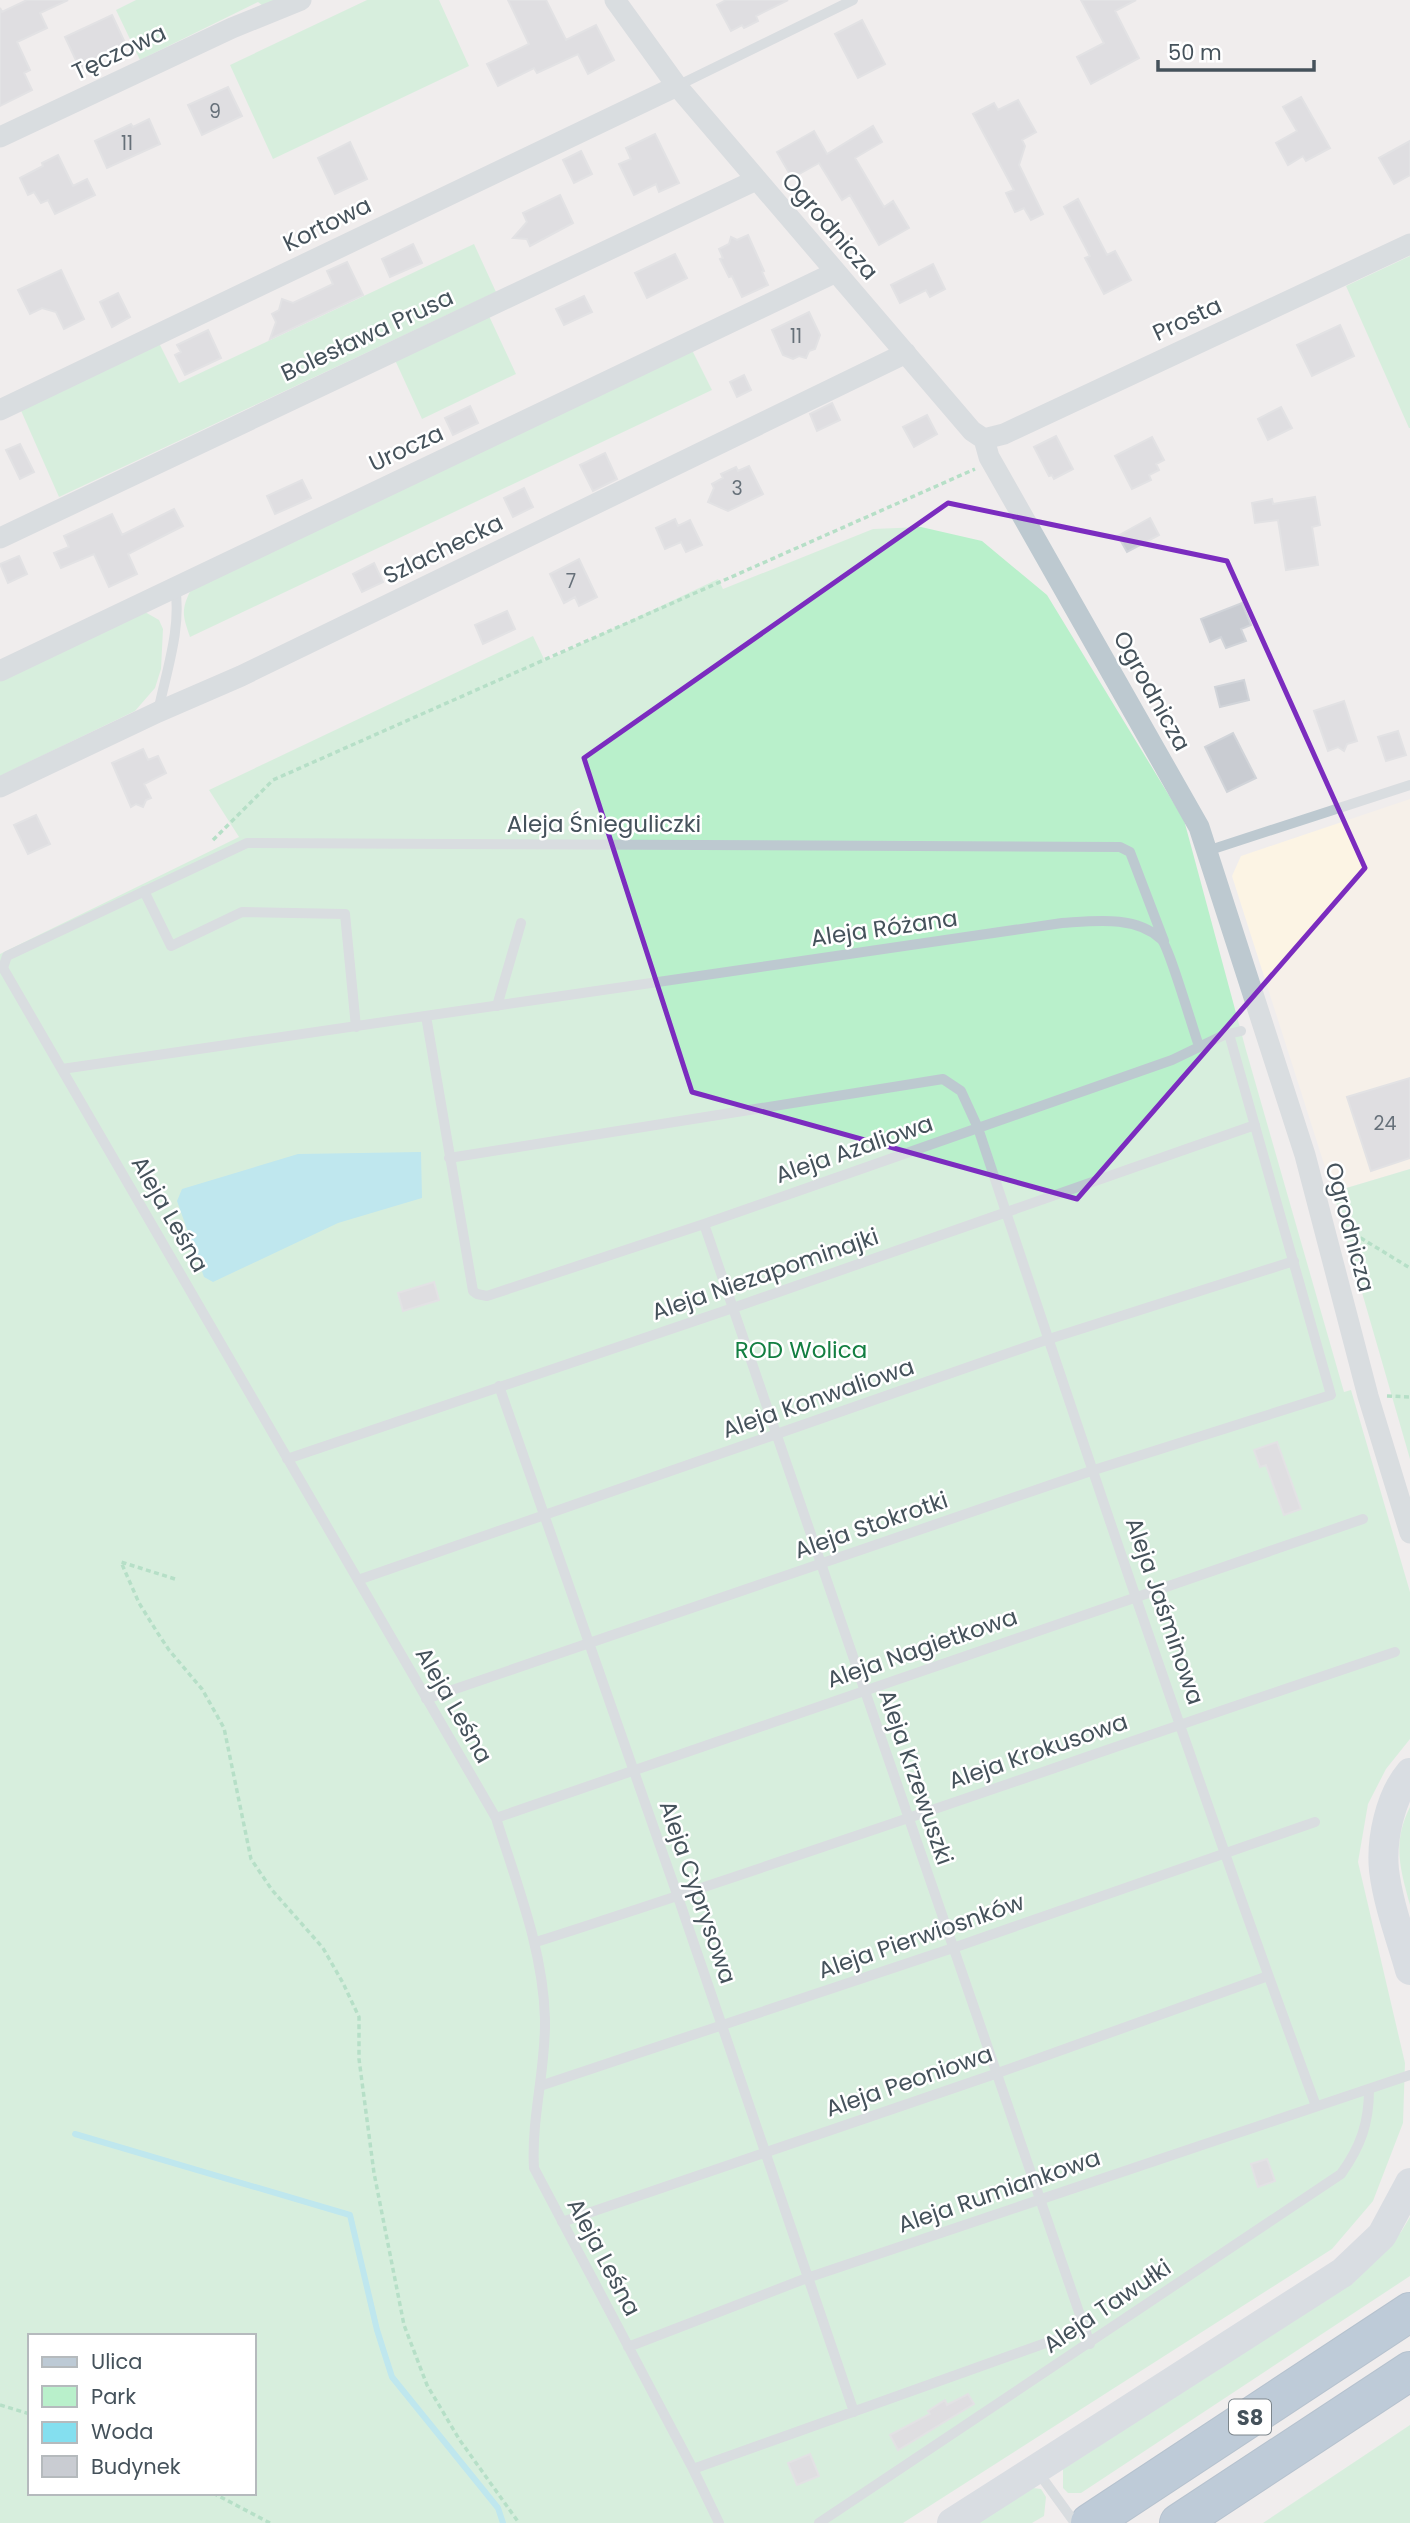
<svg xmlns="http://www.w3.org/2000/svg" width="1410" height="2523" font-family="Poppins,sans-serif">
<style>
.commercial{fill:#fcf4e4}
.green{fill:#b9f0cb;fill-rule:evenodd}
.water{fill:#84dfef}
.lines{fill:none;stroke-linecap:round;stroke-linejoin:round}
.stream{stroke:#84dfef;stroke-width:6}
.building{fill:#c9ccd2;stroke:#d1d4d9;stroke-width:2}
.highway-casing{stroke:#6e8eaa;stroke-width:40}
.path{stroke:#70cf9a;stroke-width:3.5;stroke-dasharray:5 3.5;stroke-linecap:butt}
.lane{stroke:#bdc9d0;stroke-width:10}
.street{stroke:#bdc9d0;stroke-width:21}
.secondary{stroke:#bdcad5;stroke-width:30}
.highway{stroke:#82a3be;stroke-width:38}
.marked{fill:none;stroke:#7b2cbf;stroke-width:5;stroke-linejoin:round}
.labels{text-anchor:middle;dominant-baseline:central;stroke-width:5;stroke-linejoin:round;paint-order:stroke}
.number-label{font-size:19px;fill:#667079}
.shield{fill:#fff;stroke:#7d868c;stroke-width:2}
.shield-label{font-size:21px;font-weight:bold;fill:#45525b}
.street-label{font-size:23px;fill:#45525b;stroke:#fff}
.park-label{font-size:23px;fill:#137f42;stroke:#fff}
</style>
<rect width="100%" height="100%" fill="#f0eded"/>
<path class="commercial" d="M1410 799V1169L1333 1192 1232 876 1241 856Z"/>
<path class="green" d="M136 0H278L263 6 258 2 140 60 116 10Z
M367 0H439L469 66 273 159 230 65Z
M474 244 496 292 59 497 19 406 158 341 179 383Z
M1410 256V428H1409L1346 286Z
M489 316 516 374 422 419 395 360Z
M691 348 712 390 190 637C182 614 181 610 192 587Z
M921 527 982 541 1047 595 1184 820 1246 1050 1344 1392 1351 1390 1410 1592V1739L1386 1769 1368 1804 1358 1862 1405 2063 1403 2123 1373 2201 1332 2249 903 2523H0V954L239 837 209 790 533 636 545 661 718 579 723 589 873 529ZM30 2336H254V2493H30Z
M145 612 159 620 163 629 161 669 155 688 135 711 0 776V677Z
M1410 1169V1459L1333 1192Z
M1410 1807V1905C1400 1868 1392 1843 1410 1807Z
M1410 2217V2276L1081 2493H1068L1063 2488V2469L1353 2283 1401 2232Z
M1410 2425V2523H1263Z
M1026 2487 1041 2489 1046 2497 1044 2516 1032 2523H971Z"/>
<path class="water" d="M421 1152 422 1198 338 1223 213 1282 204 1277 177 1201 182 1189 298 1154Z"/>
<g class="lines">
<path class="stream" d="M75 2134 350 2215 377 2330 392 2377 498 2508 503 2523"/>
</g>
<path class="building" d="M27 0H68L40 13 47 28 17 42 30 70 24 73 32 90 0 106V8L2 12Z
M508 0H546L566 40 596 25 614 60 588 74 578 54 537 73 534 68 498 86 487 64 529 44Z
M726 0H788L756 16 758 21 744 28 742 25 731 31 717 5Z
M1081 0H1136L1115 11 1139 58 1091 84 1077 57 1104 43Z
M112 15 127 47 80 69 65 37Z
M862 20 885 64 858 78 835 34Z
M228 87 242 116 202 135 188 105Z
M1301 97 1330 148 1306 161 1303 156 1288 165 1276 143 1297 131 1283 107Z
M1018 100 1036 132 1022 140 1025 146 1019 165 1043 214 1031 220 1024 208 1015 212 1006 193 1014 190 973 114 994 103 998 110Z
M149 119 160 144 107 168 95 141 131 124 133 127Z
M873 126 882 142 855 158 884 207 893 201 909 228 879 245 850 195 842 200 819 163 792 178 777 152 814 131 827 154Z
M655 134 679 183 659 192 656 184 634 195 619 164 631 159 626 148Z
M1410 141V175L1394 184 1379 158Z
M350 142 367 179 335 194 318 158Z
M581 151 592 174 574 183 563 160Z
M58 155 73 186 87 179 95 195 55 214 48 200 41 203 34 192 28 195 20 178 43 166 42 163Z
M560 195 573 223 530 246 527 239 513 238 527 222 523 213Z
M1078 199 1107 255 1115 251 1131 280 1104 294 1085 258 1090 256 1064 207Z
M748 235 764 271 762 272 768 285 742 297 732 276 729 277 720 259 723 258 719 249 729 244 731 237 737 240Z
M413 244 422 263 390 277 382 259Z
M675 254 687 278 647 298 635 273Z
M347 262 363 295 270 339 276 322 272 314 279 310 282 299 293 303 333 284 327 271Z
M933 264 945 289 930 297 926 290 900 303 891 285Z
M61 270 84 319 64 329 56 312 42 308 30 314 18 290Z
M118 293 130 317 112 327 100 302Z
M584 296 592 312 564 325 556 309Z
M809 312 820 335 815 349 809 351 806 358 799 356 793 359 783 355 772 330Z
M1340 325 1354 356 1312 376 1297 345Z
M208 330 221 358 185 375 175 355 181 352 177 345Z
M744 375 751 390 737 397 730 382Z
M832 403 840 420 817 431 810 414Z
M470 406 478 423 453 435 445 418Z
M1281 407 1292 428 1268 440 1258 419Z
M927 415 937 434 914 447 903 427Z
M1056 436 1073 469 1054 479 1052 475 1049 476 1034 447Z
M1152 437 1164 460 1156 464 1159 470 1149 475 1151 480 1132 489 1115 456Z
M20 444 34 472 20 479 6 450Z
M605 453 617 479 593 491 580 465Z
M749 466 763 494 728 511 708 502 714 488 712 484 723 478 721 474 736 467 738 471Z
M302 480 311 498 275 514 267 496Z
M524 488 533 507 513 517 504 498Z
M1315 497 1320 525 1312 527 1318 565 1286 570 1278 520 1255 523 1252 503 1272 499 1273 504Z
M174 509 183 526 128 554 137 574 109 587 94 554 61 568 54 553 69 547 64 536 112 514 122 535Z
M1150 518 1159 535 1127 552 1118 536Z
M675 519 678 526 690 520 702 545 686 552 681 542 665 549 656 528Z
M19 556 27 574 8 583 0 564Z
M579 559 597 597 579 606 575 597 564 603 550 574Z
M374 563 383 582 362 592 353 574Z
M1242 603 1251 625 1241 629 1246 641 1226 648 1221 637 1210 642 1201 619Z
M507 611 515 629 483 644 475 625Z
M1244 680 1249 700 1220 707 1215 687Z
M1344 701 1357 741 1347 744 1344 751 1338 747 1328 751 1314 711Z
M1398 731 1406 755 1386 761 1378 737Z
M1233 733 1256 778 1227 792 1205 747Z
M143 749 148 760 158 756 166 773 144 784 151 798 146 800 143 807 136 804 131 807 112 763Z
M36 815 50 844 28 854 14 825Z
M1410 1078V1158L1371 1171 1347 1097Z
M434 1282 439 1300 403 1311 398 1293Z
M1277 1442 1301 1509 1284 1515 1266 1465 1260 1467 1254 1450Z
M1267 2159 1275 2181 1258 2187 1251 2164Z
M968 2394 974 2404 898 2450 890 2435 930 2414 928 2411 945 2400 947 2405Z
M810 2454 819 2476 797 2485 788 2463Z"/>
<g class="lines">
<g class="highway-casing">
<path id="highway" d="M1090 2523 1410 2312
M1179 2523 1410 2371"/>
</g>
<path class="path" d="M213 840 273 780 975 469
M1346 1229 1410 1268
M1387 1396 1410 1397
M175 1579 121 1562 139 1603 157 1632 169 1650 202 1689 224 1728 251 1859 272 1890 323 1948 343 1983 359 2017V2059L374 2173 404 2325 427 2385 459 2439 519 2523
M0 2405 30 2414
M213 2493 270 2523"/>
<path class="lane" d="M677 86 853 0
M158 712C166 672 182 628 175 587
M1207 851 1410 785
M144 891 171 946 242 912 345 914 356 1027
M497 1006 521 923
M426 1016 473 1291 477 1294 487 1296 704 1224 978 1128 1172 1060 1224 1035 1241 1031
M62 1069 1062 923C1094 921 1135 915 1161 939 1169 946 1193 1030 1199 1046
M449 1158 943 1079 961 1091 978 1128C1087 1456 1197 1783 1316 2106
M704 1224 1090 2344
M499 1386 678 1897 854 2412
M287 1459 733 1308 1255 1125
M358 1580 1049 1339 1294 1261
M426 1699 1094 1470 1331 1395 1229 1034
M496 1818 1363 1519
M536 1942C824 1850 1108 1748 1395 1652
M540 2086 953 1948 1315 1822
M562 2222 995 2074 1268 1976
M628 2347 807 2278 1410 2075
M693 2469 1085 2329
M1038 2472 1075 2523
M719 2523 693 2469 534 2168C531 2118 546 2069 545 2019 543 1949 517 1885 496 1818L3 968 7 956 247 843 1120 847 1130 852 1164 941
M819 2523 1341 2174C1361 2146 1369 2123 1369 2089"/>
<path class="street" d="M615 0 677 86 972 431 984 439
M0 137 232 28 301 0
M0 410 677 86
M984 439 989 457 1199 827 1305 1155 1368 1396 1410 1533
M984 439 1004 434 1410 244
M0 538 756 180
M0 671 836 272
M0 787 158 712 241 676 906 353"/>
<path class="secondary" d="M1410 1773C1390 1797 1381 1839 1384 1870 1388 1904 1401 1938 1410 1970
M952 2523 1342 2273 1382 2235 1410 2183"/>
<use href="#highway" class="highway"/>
</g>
<path d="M0 0H1410V2523H0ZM948 503 1227 561 1365 868 1077 1199 692 1092 584 758Z" fill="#f0eded" fill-opacity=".55" fill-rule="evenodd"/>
<path class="marked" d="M948 503 1227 561 1365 868 1077 1199 692 1092 584 758Z"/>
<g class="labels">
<g class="number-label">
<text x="215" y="111">9</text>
<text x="127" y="143">11</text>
<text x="796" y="336">11</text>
<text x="737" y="488">3</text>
<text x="571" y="581">7</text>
<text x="1385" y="1123">24</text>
</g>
<rect class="shield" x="1229" y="2399.5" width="42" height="35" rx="5"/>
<g class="shield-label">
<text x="1250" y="2417">S8</text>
</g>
<g class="street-label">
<text transform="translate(119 52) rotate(-25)">Tęczowa</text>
<text transform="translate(327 224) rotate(-26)">Kortowa</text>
<text transform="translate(830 226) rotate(49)">Ogrodnicza</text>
<text transform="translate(1187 319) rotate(-25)">Prosta</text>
<text transform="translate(367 335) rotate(-25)">Bolesława Prusa</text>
<text transform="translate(406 448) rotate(-25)">Urocza</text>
<text transform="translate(443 549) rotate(-26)">Szlachecka</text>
<text transform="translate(1152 691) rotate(61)">Ogrodnicza</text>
<text x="604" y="824">Aleja Śnieguliczki</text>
<text transform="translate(884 928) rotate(-8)">Aleja Różana</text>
<text transform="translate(854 1149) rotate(-19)">Aleja Azaliowa</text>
<text transform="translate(170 1214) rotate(60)">Aleja Leśna</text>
<text transform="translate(1350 1227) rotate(75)">Ogrodnicza</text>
<text transform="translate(765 1274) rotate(-19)">Aleja Niezapominajki</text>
<text transform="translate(818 1398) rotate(-19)">Aleja Konwaliowa</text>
<text transform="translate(871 1525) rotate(-19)">Aleja Stokrotki</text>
<text transform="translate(1165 1611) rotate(71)">Aleja Jaśminowa</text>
<text transform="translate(922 1648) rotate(-19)">Aleja Nagietkowa</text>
<text transform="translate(454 1705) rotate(60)">Aleja Leśna</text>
<text transform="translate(1038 1751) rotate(-19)">Aleja Krokusowa</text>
<text transform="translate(916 1777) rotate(71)">Aleja Krzewuszki</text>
<text transform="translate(698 1892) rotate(71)">Aleja Cyprysowa</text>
<text transform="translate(921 1936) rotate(-19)">Aleja Pierwiosnków</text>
<text transform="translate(909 2081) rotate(-19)">Aleja Peoniowa</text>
<text transform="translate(999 2191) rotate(-19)">Aleja Rumiankowa</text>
<text transform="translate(604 2257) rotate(62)">Aleja Leśna</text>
<text transform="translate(1107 2306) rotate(-34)">Aleja Tawułki</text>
</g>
<g class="park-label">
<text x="801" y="1350">ROD Wolica</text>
</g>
</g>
<rect x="28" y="2334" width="228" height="161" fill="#ffffff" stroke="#b5babd" stroke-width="2"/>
<rect x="42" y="2357" width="35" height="10" fill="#bdcad5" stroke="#b5babd" stroke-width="2"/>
<text x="91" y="2369" font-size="21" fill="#45525b">Ulica</text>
<rect x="42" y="2386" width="35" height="21" fill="#b9f0cb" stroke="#b5babd" stroke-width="2"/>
<text x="91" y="2404" font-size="21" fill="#45525b">Park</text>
<rect x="42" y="2422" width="35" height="21" fill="#84dfef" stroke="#b5babd" stroke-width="2"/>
<text x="91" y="2439" font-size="21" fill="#45525b">Woda</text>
<rect x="42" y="2456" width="35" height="21" fill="#c9ccd2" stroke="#b5babd" stroke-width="2"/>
<text x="91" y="2474" font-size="21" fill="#45525b">Budynek</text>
<path d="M1158 60v10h156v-10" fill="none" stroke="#45525b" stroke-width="3.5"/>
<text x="1168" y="60" font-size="21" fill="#45525b" stroke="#ffffff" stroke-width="5" paint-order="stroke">50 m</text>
</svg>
